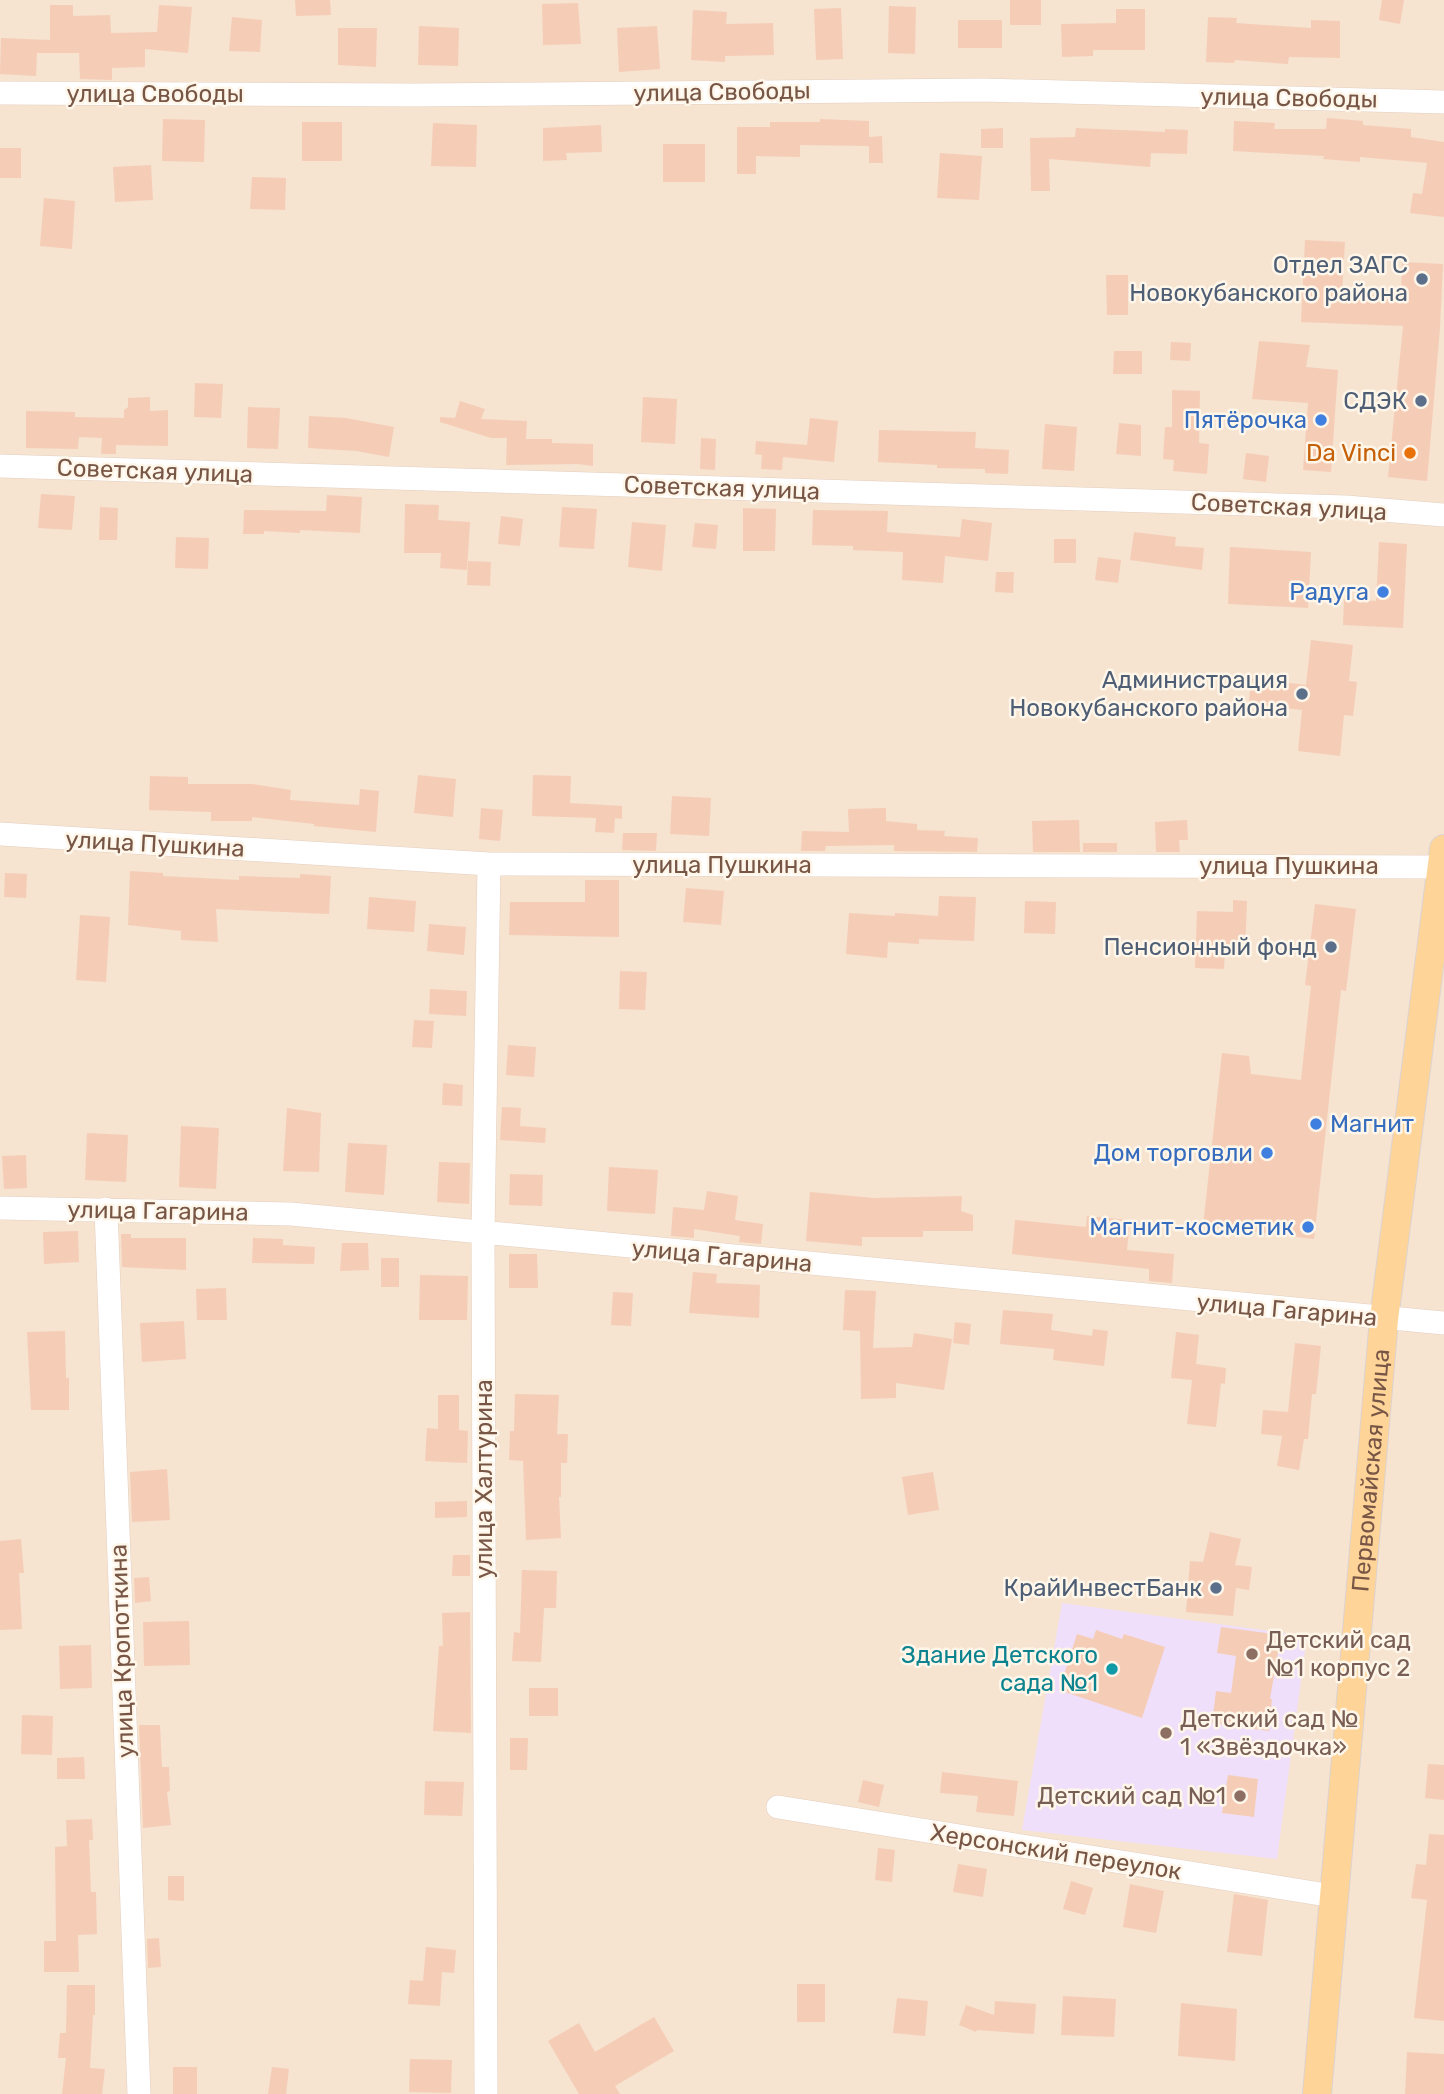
<svg xmlns="http://www.w3.org/2000/svg" width="1444" height="2094" font-family="Rubik,sans-serif">
<style>
.residential{fill:#f6e3d0}
.education{fill:#efdffa}
.building{fill:#f5cdb7}
.lines{fill:none;stroke-linecap:round;stroke-linejoin:round}
.minor-casing{stroke:#e5cfbf;stroke-width:24}
.major-casing{stroke:#dcd3cf;stroke-width:30}
.minor{stroke:#fff;stroke-width:23}
.major{stroke:#ffd498;stroke-width:28}
.service-dot{fill:#5c6f8a;stroke:#fff6ea;stroke-width:2.5}
.shop-dot{fill:#3f7fe0;stroke:#fff6ea;stroke-width:2.5}
.food-dot{fill:#e8710a;stroke:#fff6ea;stroke-width:2.5}
.education-dot{fill:#8d6e63;stroke:#fff6ea;stroke-width:2.5}
.culture-dot{fill:#0f9aa8;stroke:#fff6ea;stroke-width:2.5}
.labels{text-anchor:middle;dominant-baseline:central;stroke-width:5;stroke-linejoin:round;paint-order:stroke}
.street-label{font-size:24px;fill:#785646;stroke:#fff6ea}
.service-label{font-size:24px;fill:#4e5e75;stroke:#fff6ea;text-anchor:end}
.shop-label{font-size:24px;fill:#366cbe;stroke:#fff6ea;text-anchor:end}
.food-label{font-size:24px;fill:#c56008;stroke:#fff6ea;text-anchor:end}
.education-label{font-size:24px;fill:#785e54;stroke:#fff6ea;text-anchor:start}
.culture-label{font-size:24px;fill:#0d838f;stroke:#fff6ea;text-anchor:end}
</style>
<rect width="100%" height="100%" fill="#fef2e2"/>
<path class="residential" d="M0 0H1444V2094H0Z"/>
<path class="education" d="M1062 1603 1307 1636 1277 1859 1022 1830Z"/>
<path class="building" d="M295 0H330L331 15 296 16Z
M1010 0H1041V25H1010Z
M1382 0H1404L1400 24 1379 20Z
M578 3 581 44 543 45 542 4Z
M50 5H73V16L110 15 111 33 157 32 159 5 192 7 188 53 145 49V67L112 68V80L80 79 79 53H37L36 76 0 74 1 38 50 40Z
M889 6 916 7 915 54 888 53Z
M841 8 843 59 816 60 814 9Z
M1116 9H1145V50H1093V56L1062 57 1061 24 1116 23Z
M693 10 727 12 726 24 773 23 774 55 725 56V62L691 60Z
M232 17 262 20 260 52 229 51Z
M1208 17 1237 18 1236 23 1311 28V20L1340 21V58L1289 57 1288 64 1235 60 1234 63 1206 62Z
M958 20H1002V48H958Z
M419 26 459 28 458 66 418 65Z
M657 26 660 69 619 72 617 28Z
M338 28H377L376 67 338 65Z
M1327 118 1363 121V125L1411 129V137L1444 142V217L1410 213 1413 193 1422 194 1427 163 1360 157V162L1323 159 1324 156 1233 151 1234 121 1275 123 1274 129H1326Z
M163 119 205 120 204 162 162 161Z
M820 119 869 121V137L882 136 883 163H869V146L800 145V157L756 156V174H737V127H770V122H820Z
M302 122H342V161H302Z
M433 123 477 125 476 167 431 166Z
M601 125 602 152 566 153 567 160 543 161V128Z
M1003 128V148H981V129Z
M1076 128 1165 132V129L1188 130 1187 154 1151 153 1150 167 1049 159 1050 191H1031L1030 138 1075 137Z
M663 144H705V182H663Z
M0 148H21V178H0Z
M940 153 982 156 979 200 937 198Z
M151 165 153 200 115 202 113 167Z
M252 177 286 178 285 210 250 209Z
M44 198 75 201 72 249 40 246Z
M1305 240 1345 242 1342 294 1401 296 1402 262 1443 264 1440 328 1427 481 1388 477 1403 326 1301 322Z
M1106 275H1128V315H1107Z
M1259 341 1310 345 1306 367 1338 370 1331 472 1303 470 1308 403 1252 399Z
M1171 342 1191 343 1190 361 1170 360Z
M1114 351H1142V374H1113Z
M195 383 223 384 221 418 194 417Z
M1172 390 1200 391 1199 443 1209 444 1207 474 1173 471 1174 460 1163 459 1165 427H1172Z
M150 397V411L168 410V446L116 445V454H101L102 438 79 437 78 449 26 448V411L75 412V417L124 418V410L128 407V398Z
M643 397 677 399 675 444 641 442Z
M460 401 485 409 481 419 527 421 526 439H552V443L593 444V466L578 464 506 465 507 438H491L440 422V417L455 418Z
M248 407 280 408 278 449 247 448Z
M309 416 346 418 394 427 389 457 356 451 308 448Z
M810 418 838 421 834 462 783 457 782 470 761 469 762 455 755 454 756 441 807 445Z
M1119 423 1141 425V456L1116 454Z
M1045 424 1077 427 1074 471 1042 469Z
M879 430 976 432 975 448 1009 450 1008 474 985 473V469L937 468V465L878 462Z
M701 438 716 439 715 470 700 469Z
M1246 453 1269 456 1266 482 1243 479Z
M41 494 75 496 72 530 38 528Z
M327 495 362 497 360 533 300 530V533L264 531V534H243L244 510 326 511Z
M405 504 439 505 438 520 470 522 467 570 440 568 441 553H404Z
M100 507 118 508 117 540H99Z
M562 507 597 509 594 549 559 547Z
M743 508 776 509 775 551H743Z
M813 510 888 511 887 532 960 537 962 519 992 523 988 561 945 556 943 583 902 580 903 552 853 550V546L812 545Z
M501 516 523 519 520 546 498 544Z
M632 522 666 525 662 571 628 567Z
M695 523 718 525 716 549 692 547Z
M1134 532 1176 537 1175 546 1204 548 1202 570 1130 560Z
M176 537 209 538 208 569 175 568Z
M1054 539H1076V563H1054Z
M1379 542 1407 544 1403 628 1343 625 1344 599 1376 601Z
M1230 547 1311 552 1308 608 1228 604Z
M1098 557 1121 560 1118 583 1095 580Z
M468 561 491 562 490 586 467 585Z
M996 572H1014L1013 593 995 592Z
M1311 640 1353 645 1349 681 1357 682 1353 716 1344 715 1340 756 1298 751 1302 710 1249 704 1251 678 1306 685Z
M418 775 456 779 453 817 414 813Z
M533 775 571 776 570 803 622 806V819L615 818 614 833 595 832 596 818 532 816Z
M150 776 188 777V784H252L291 790 290 800 359 805 360 789 379 791 376 832 314 826V824L252 817V821H211V812L149 810Z
M672 796 711 798 709 836 670 834Z
M481 808 503 810 500 841 479 839Z
M886 808V821L917 824V830L945 831 944 836 978 838 977 852 894 851V845L826 846 825 851H801L802 831 849 832 848 809Z
M1079 820 1080 852H1033L1032 821Z
M1187 820 1188 840H1179L1180 852H1156L1155 822Z
M623 833H657L656 851 622 850Z
M1083 843H1117V852H1083Z
M130 871 163 873V876L239 880V876L300 878V874L331 876 329 914 216 909 218 942 181 940V931L128 925Z
M5 873 27 874 26 898 4 897Z
M585 880H619V937L509 935 510 902H585Z
M686 888 724 891 721 925 683 922Z
M939 896 976 897 974 941 919 939V944L888 942 887 958 846 954 849 913 895 916V913L938 916Z
M369 897 416 901 414 932 367 929Z
M1233 900 1247 901 1245 951 1225 950 1224 969 1195 968 1197 911 1233 912Z
M1025 901 1056 902 1055 934 1024 933Z
M1315 904 1356 909 1346 991 1341 990 1314 1239 1203 1226 1222 1053 1249 1056 1251 1074 1301 1080 1311 986 1305 985Z
M80 915 110 917 106 982 76 980Z
M429 924 466 927 464 955 427 951Z
M620 971 647 972 645 1010 619 1009Z
M430 989 467 991 466 1016 429 1014Z
M414 1020 434 1021 432 1048 412 1047Z
M508 1045 536 1047 534 1077 506 1075Z
M443 1083 463 1085 462 1106 442 1105Z
M502 1107 521 1108 520 1126 546 1128 545 1143 500 1140Z
M287 1108 321 1113 319 1172 283 1171Z
M181 1126 219 1128 216 1189 179 1187Z
M87 1133 128 1135 126 1182 85 1180Z
M348 1143 387 1145 384 1195 345 1192Z
M26 1155 27 1188 4 1189 2 1156Z
M439 1162 470 1163 469 1204 437 1202Z
M609 1167 658 1170 655 1214 607 1211Z
M510 1174 543 1175 542 1206 509 1205Z
M707 1191 738 1196 735 1220 763 1224 761 1244 739 1242 740 1236 694 1229V1238L671 1236 673 1207 704 1210Z
M810 1192 874 1198 962 1196 961 1211 973 1215V1231H923V1237H862V1246L806 1241Z
M1087 1216 1130 1220 1127 1250 1174 1254 1172 1283 1149 1281V1269L1012 1254 1015 1220 1086 1227Z
M78 1231 79 1262 44 1264 43 1232Z
M121 1234H131V1238H186V1270L122 1267Z
M253 1238 283 1239V1245L315 1247 314 1264 252 1263Z
M342 1243H368L369 1270 340 1271Z
M509 1254H537L538 1288H509Z
M381 1258H399V1287H381Z
M693 1272 717 1274 716 1283 760 1285 759 1318 689 1313Z
M420 1275 468 1276 467 1320H419Z
M226 1288 227 1320H197L196 1289Z
M845 1290 876 1291 873 1348 912 1347 914 1333 952 1339 944 1390 896 1383V1398L861 1399 860 1331 843 1330Z
M613 1292 633 1293 631 1326 611 1325Z
M1003 1310 1053 1314 1051 1330 1092 1336 1093 1329 1108 1331 1104 1366 1053 1360 1054 1349 1000 1344Z
M184 1321 186 1359 142 1362 140 1323Z
M955 1322 971 1324 969 1345 953 1343Z
M65 1331 66 1378H69V1410H31L27 1332Z
M1176 1332 1199 1335 1196 1364 1226 1368 1225 1384 1221 1383 1216 1427 1187 1424 1192 1380 1171 1378Z
M1295 1343 1321 1346 1316 1394H1312L1308 1439H1304L1299 1470 1277 1466 1282 1436 1261 1434 1263 1410 1288 1412Z
M515 1394 559 1395 557 1434H568L567 1463H561V1497H559L561 1538 526 1540 523 1461 509 1460 510 1431H514Z
M438 1395H459V1430L468 1431 467 1463 425 1461 427 1428 438 1429Z
M167 1469 170 1520 132 1522 130 1472Z
M933 1472 939 1510 908 1515 902 1477Z
M467 1501V1517L435 1518V1502Z
M1210 1532 1241 1539 1235 1565 1252 1567 1249 1590 1236 1588 1233 1616 1186 1612 1190 1561 1203 1562Z
M21 1539 24 1573H19L22 1629 0 1630V1541Z
M453 1555H470V1576H452Z
M522 1570 557 1571 556 1608H544L541 1662 512 1661 514 1632 520 1633Z
M149 1577 151 1601 135 1603 134 1578Z
M470 1612 471 1733 433 1731 439 1646H443L442 1613Z
M189 1621 190 1665 144 1666 143 1622Z
M1221 1627 1281 1635 1270 1699H1272L1269 1731 1212 1723 1216 1691 1231 1693 1236 1656 1217 1653Z
M1096 1630 1122 1639 1124 1634 1165 1647 1142 1718 1059 1690 1077 1634 1093 1639Z
M91 1645 92 1688 60 1689 59 1646Z
M529 1688H558V1716H529Z
M22 1715 53 1716 52 1755 21 1754Z
M139 1725H160L162 1767H169L170 1791 167 1792 171 1825 143 1828Z
M510 1738H528L527 1770H510Z
M84 1757 85 1779H57V1758Z
M1428 1764 1444 1765V1800L1425 1798Z
M942 1772 1018 1781 1014 1816 976 1812 978 1796 940 1793Z
M1228 1775 1258 1779 1254 1817 1222 1813Z
M863 1780 884 1785 879 1807 858 1802Z
M425 1781 464 1782 462 1816 424 1815Z
M92 1819 93 1840H89L91 1892H96L97 1934 78 1935 79 1972H44V1941H56L55 1847 67 1846 66 1820Z
M1429 1834 1444 1835V2021L1414 2018 1427 1900 1411 1898 1416 1864 1426 1865Z
M878 1848 895 1850 892 1882 875 1880Z
M958 1864 987 1869 983 1897 953 1892Z
M168 1876H184V1901L168 1900Z
M1071 1881 1093 1888 1085 1915 1063 1909Z
M1130 1884 1164 1891 1156 1933 1123 1927Z
M1234 1894 1268 1900 1262 1956 1227 1952Z
M159 1938 161 1967 148 1968 147 1939Z
M426 1947 456 1950 454 1973 442 1972 440 2006 408 2004 410 1980 423 1981Z
M797 1984H825V2022H797Z
M67 1985H95V2015H93L90 2068 105 2069 102 2094H62L66 2058H58L60 2033H66Z
M1063 1996 1116 1999 1114 2037 1061 2035Z
M897 1998 928 2001 925 2036 893 2033Z
M995 2001 1036 2004 1034 2034 977 2030 976 2032 959 2025 966 2005 994 2015Z
M1181 2003 1237 2009 1235 2061 1178 2056Z
M654 2017 674 2051 615 2086 620 2094H579L548 2041 579 2023 595 2052Z
M1407 2052 1444 2054V2094H1405Z
M410 2059 452 2060 451 2093 409 2092Z
M173 2067H197V2094H173Z
M272 2067 289 2069 286 2094H268Z"/>
<g class="lines">
<g class="minor-casing">
<path id="minor" d="M0 93 415 95 983 90 1444 102
M0 466 1346 507 1444 515
M0 834 489 864 1444 867
M0 1208 291 1214 1444 1323
M106 1209 139 2094
M778 1807 1333 1896
M486 2094 483 1234 489 864"/>
</g>
<g class="major-casing">
<g id="major">
<path id="s1" d="M1317 2094 1384 1319 1444 849"/>
</g>
</g>
<use href="#minor" class="minor"/>
<use href="#major" class="major"/>
</g>
<g class="service-dot">
<circle cx="1422" cy="279" r="7"/>
<circle cx="1421" cy="401" r="7"/>
<circle cx="1302" cy="694" r="7"/>
<circle cx="1331" cy="947" r="7"/>
<circle cx="1216" cy="1588" r="7"/>
</g>
<g class="shop-dot">
<circle cx="1321" cy="420" r="7"/>
<circle cx="1383" cy="592" r="7"/>
<circle cx="1316" cy="1124" r="7"/>
<circle cx="1267" cy="1153" r="7"/>
<circle cx="1308" cy="1227" r="7"/>
</g>
<circle class="food-dot" cx="1410" cy="453" r="7"/>
<g class="education-dot">
<circle cx="1252" cy="1654" r="7"/>
<circle cx="1166" cy="1733" r="7"/>
<circle cx="1240" cy="1796" r="7"/>
</g>
<circle class="culture-dot" cx="1112" cy="1669" r="7"/>
<g class="labels">
<g class="street-label">
<text transform="translate(722 92) rotate(-1)">улица Свободы</text>
<text x="155" y="94">улица Свободы</text>
<text transform="translate(1289 98) rotate(1)">улица Свободы</text>
<text transform="translate(155 471) rotate(2)">Советская улица</text>
<text transform="translate(722 488) rotate(2)">Советская улица</text>
<text transform="translate(1289 507) rotate(3)">Советская улица</text>
<text transform="translate(155 844) rotate(3)">улица Пушкина</text>
<text x="722" y="865">улица Пушкина</text>
<text x="1289" y="866">улица Пушкина</text>
<text transform="translate(158 1211) rotate(1)">улица Гагарина</text>
<text transform="translate(722 1256) rotate(5)">улица Гагарина</text>
<text transform="translate(1287 1310) rotate(5)">улица Гагарина</text>
<text stroke="none"><textPath href="#s1" startOffset="626">Первомайская улица</textPath></text>
<text transform="translate(484 1479) rotate(-90)">улица Халтурина</text>
<text transform="translate(122 1651) rotate(-92)">улица Кропоткина</text>
<text transform="translate(1056 1852) rotate(9)">Херсонский переулок</text>
</g>
<g class="service-label">
<text x="1408" y="265">Отдел ЗАГС<tspan x="1408" dy="28">Новокубанского района</tspan></text>
<text x="1407" y="401">СДЭК</text>
<text x="1288" y="680">Администрация<tspan x="1288" dy="28">Новокубанского района</tspan></text>
<text x="1317" y="947">Пенсионный фонд</text>
<text x="1202" y="1588">КрайИнвестБанк</text>
</g>
<g class="shop-label">
<text x="1307" y="420">Пятёрочка</text>
<text x="1369" y="592">Радуга</text>
<text x="1330" y="1124" text-anchor="start">Магнит</text>
<text x="1253" y="1153">Дом торговли</text>
<text x="1294" y="1227">Магнит-косметик</text>
</g>
<g class="food-label">
<text x="1396" y="453">Da Vinci</text>
</g>
<g class="education-label">
<text x="1266" y="1640">Детский сад<tspan x="1266" dy="28">№1 корпус 2</tspan></text>
<text x="1180" y="1719">Детский сад №<tspan x="1180" dy="28">1 «Звёздочка»</tspan></text>
<text x="1226" y="1796" text-anchor="end">Детский сад №1</text>
</g>
<g class="culture-label">
<text x="1098" y="1655">Здание Детского<tspan x="1098" dy="28">сада №1</tspan></text>
</g>
</g>
</svg>
